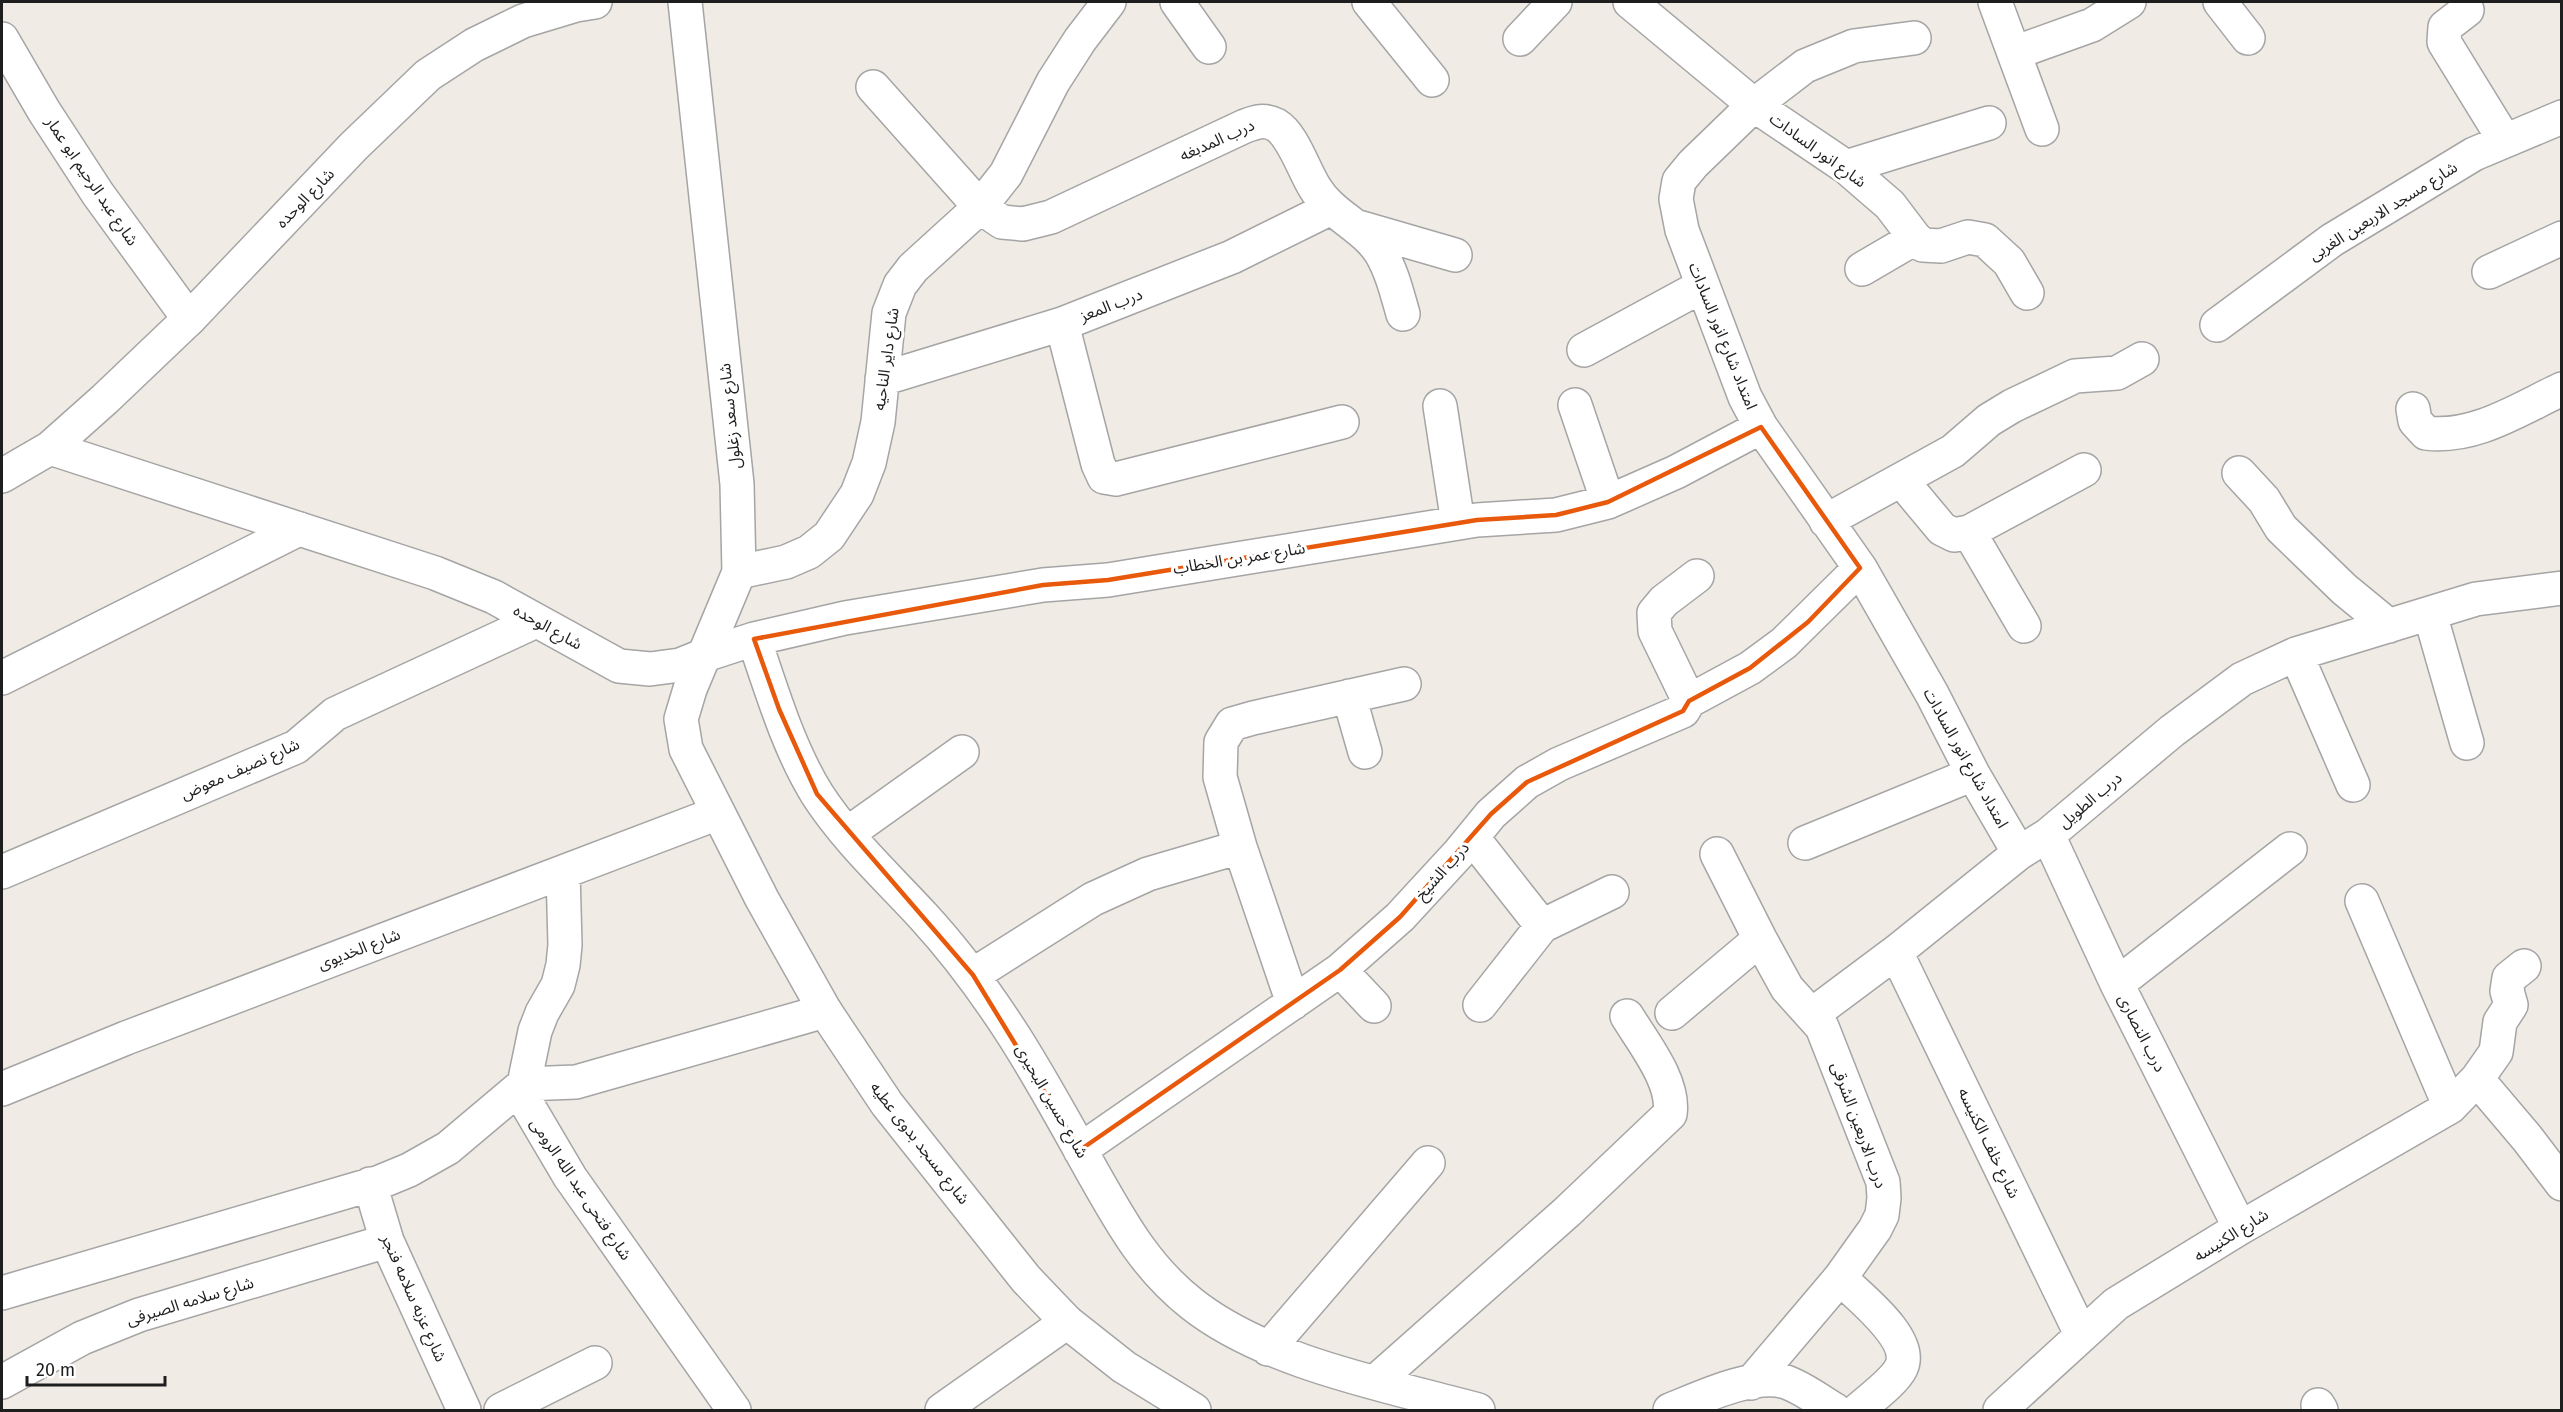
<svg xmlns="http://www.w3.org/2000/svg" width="2563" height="1412" font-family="'Fira Sans','Noto Sans Arabic',sans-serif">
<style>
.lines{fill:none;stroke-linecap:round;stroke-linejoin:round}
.minor-casing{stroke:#a5a5a5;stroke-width:36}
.tertiary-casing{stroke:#a5a5a5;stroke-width:36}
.minor{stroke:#fff;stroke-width:33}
.tertiary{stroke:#fff;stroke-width:33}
.marked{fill:none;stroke:#e8590c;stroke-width:4.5;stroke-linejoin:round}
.labels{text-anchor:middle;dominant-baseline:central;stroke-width:6;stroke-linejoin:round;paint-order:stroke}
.street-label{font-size:16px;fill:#1e1e1e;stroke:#fff}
</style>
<rect width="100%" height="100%" fill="#f0ebe4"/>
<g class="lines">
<g class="minor-casing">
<path id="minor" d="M1177 2 1209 47
M1369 2 1432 80
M1630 2 1754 105 1846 167 1890 205 1915 238 1923 245 1941 246 1968 237 1985 240 2009 262 2027 293
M1995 2 2042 129
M2220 2 2248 38
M2467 10 2445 27 2444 42 2505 141
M1914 38 1854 46 1805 66 1754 105 1693 164 1679 181 1676 199 1682 230 1745 397 1761 427 1860 568 1932 694 1973 774 2019 853
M2 39 44 111 98 194 189 319
M1520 39 1555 2
M2014 53 2092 25 2129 2
M873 87 980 207 1002 222 1023 224 1051 217 1245 126C1256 122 1264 119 1276 125 1293 135 1304 171 1315 188 1331 215 1364 226 1381 253 1392 272 1397 293 1403 314
M1846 167 1989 123
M1355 226 1455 255
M1862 269 1915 238
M2489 272 2562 238
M1062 324 1098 464 1104 477 1116 479 1342 422
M2217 325 2332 240 2474 154 2562 117
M1584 350 1702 286
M882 379 1062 324 1232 257 1331 208
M1575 405 1608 502
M1440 406 1458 523
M2413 409 2415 421 2426 433C2475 439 2519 409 2562 389
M2239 473 2264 500 2281 528 2344 589 2389 626
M1902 481 1942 529 1954 535 1969 532 2084 470
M1826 521 1953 451 1989 420 2012 406 2075 376 2117 373 2142 359
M1969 532 2024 626
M739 572 786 562 809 552 829 536 857 494 869 463 878 422 889 313 900 285 913 268 980 207 1006 174 1053 82 1080 40 1109 2
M2430 614 2467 743
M754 639C772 691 788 747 817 794 846 839 887 877 923 916 957 953 987 994 1014 1036 1042 1080 1067 1126 1092 1171 1121 1222 1145 1267 1192 1304 1267 1363 1387 1385 1478 1410
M2296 654 2353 785
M705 655 754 639 845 618 1043 585 1108 580 1477 520 1556 515 1608 502 1676 472 1761 427
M2 678 299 529
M1349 696 1365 752
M1689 701 1750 668 1784 643 1860 568
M847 834 962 752
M2048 835 2117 984 2240 1228
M1472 837 1542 926
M1805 843 1973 774
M1717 854 1760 939 1787 988 1822 1027 1883 1182 1884 1198 1882 1215 1875 1229 1840 1278 1751 1383
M2 872 296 747 335 714 536 621
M563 872 565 945 563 965 558 985 542 1013 535 1031 524 1084V1099L570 1177 734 1410
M2362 901 2450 1107
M1896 952 2081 1334
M1340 970 1374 1006
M973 975 1093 899 1148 874 1240 847
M2117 984 2290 849
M1293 1003 1240 847 1220 777 1221 742 1232 724 1253 718 1404 684
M1480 1005 1542 926 1612 892
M1672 1013 1760 939
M1813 1014 1896 952 2019 853 2048 835 2172 731 2242 679 2296 654 2476 599 2562 588
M2477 1079 2527 1138 2562 1184
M2 1089 126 1038 718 813
M1080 1150 1340 970 1400 917 1459 853 1491 814 1527 782 1559 764 1683 711 1689 701 1655 631 1654 613 1664 601 1697 576
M370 1184 387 1241 464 1410
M1840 1278C1859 1297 1915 1339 1901 1368 1894 1382 1869 1400 1858 1410
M2 1293 380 1182 409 1170 448 1148 524 1084 576 1082 825 1011
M1268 1349 1428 1163
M2 1382 82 1338 139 1315 387 1241
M1375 1382 1567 1212 1670 1114C1675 1082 1644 1044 1627 1016
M2318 1405 2321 1410
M501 1410 595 1363
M942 1410 1067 1322
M1670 1410C1700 1398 1754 1372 1786 1382 1803 1388 1820 1401 1835 1410
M2000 1410 2116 1304 2240 1228 2450 1107 2477 1079 2496 1052 2500 1022 2511 1005 2507 991 2509 978 2524 966"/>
</g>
<g class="tertiary-casing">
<path id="tertiary" d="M685 2 737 484 739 572 690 689 681 719 686 749 762 899 825 1011 887 1104 1026 1279 1067 1322 1124 1367 1194 1410
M50 448 435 573 494 597 619 666 650 669 680 665 705 655
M2 476 50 448 105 399 189 319 354 146 428 75 474 45 523 21 576 5 595 2"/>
</g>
<use href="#minor" class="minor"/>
<use href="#tertiary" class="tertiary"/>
</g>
<path class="marked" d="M1761 427 1860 568 1808 622 1750 668 1689 701 1683 711 1527 782 1491 814 1400 917 1340 970 1080 1150 973 975 817 794 779 709 754 639 1043 585 1108 580 1477 520 1556 515 1608 502Z"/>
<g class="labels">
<g class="street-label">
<text transform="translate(1217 140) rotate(-24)">درب المدبغه</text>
<text transform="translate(1818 150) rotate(36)">شارع انور السادات</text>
<text transform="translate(92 181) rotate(56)">شارع عبد الرحيم ابو عمار</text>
<text transform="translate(305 198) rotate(-46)">شارع الوحده</text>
<text transform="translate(2383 211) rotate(-32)">شارع مسجد الاربعين الغربى</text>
<text transform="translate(1111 305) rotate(-21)">درب المعز</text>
<text transform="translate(1723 336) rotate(68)">امتداد شارع انور السادات</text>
<text transform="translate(886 359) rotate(-82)">شارع داير الناحيه</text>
<text transform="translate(730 416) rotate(-96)">شارع سعد زغلول</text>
<text transform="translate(1239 558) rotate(-9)">شارع عمر بن الخطاب</text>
<text transform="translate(548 627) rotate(29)">شارع الوحده</text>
<text transform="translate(1966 758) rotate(61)">امتداد شارع انور السادات</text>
<text transform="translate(240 769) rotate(-24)">شارع نصيف معوض</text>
<text transform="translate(2090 800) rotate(-40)">درب الطويل</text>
<text transform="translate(1442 871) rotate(-48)">درب الشيخ</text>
<text transform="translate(359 949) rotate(-21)">شارع الخديوى</text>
<text transform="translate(2142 1033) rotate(63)">درب النصارى</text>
<text transform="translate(1052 1101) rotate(60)">شارع حسين البحيرى</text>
<text transform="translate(1859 1125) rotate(70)">درب الاربعين الشرقى</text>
<text transform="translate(920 1143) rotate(52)">شارع مسجد بدوى عطيه</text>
<text transform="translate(1989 1143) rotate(64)">شارع خلف الكنيسه</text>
<text transform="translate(581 1189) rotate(56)">شارع فتحى عبد الله الرومى</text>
<text transform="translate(2231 1235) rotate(-32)">شارع الكنيسه</text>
<text transform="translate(414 1298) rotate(66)">شارع عزبه سلامه فنجر</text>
<text transform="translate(190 1301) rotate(-17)">شارع سلامه الصيرفى</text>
</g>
</g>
<rect width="2563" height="1412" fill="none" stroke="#1e1e1e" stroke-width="6"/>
<path d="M27 1376v9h138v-9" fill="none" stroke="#1e1e1e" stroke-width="3"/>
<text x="36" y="1376" font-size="18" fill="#1e1e1e" stroke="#ffffff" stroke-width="4.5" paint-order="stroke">20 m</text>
</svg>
